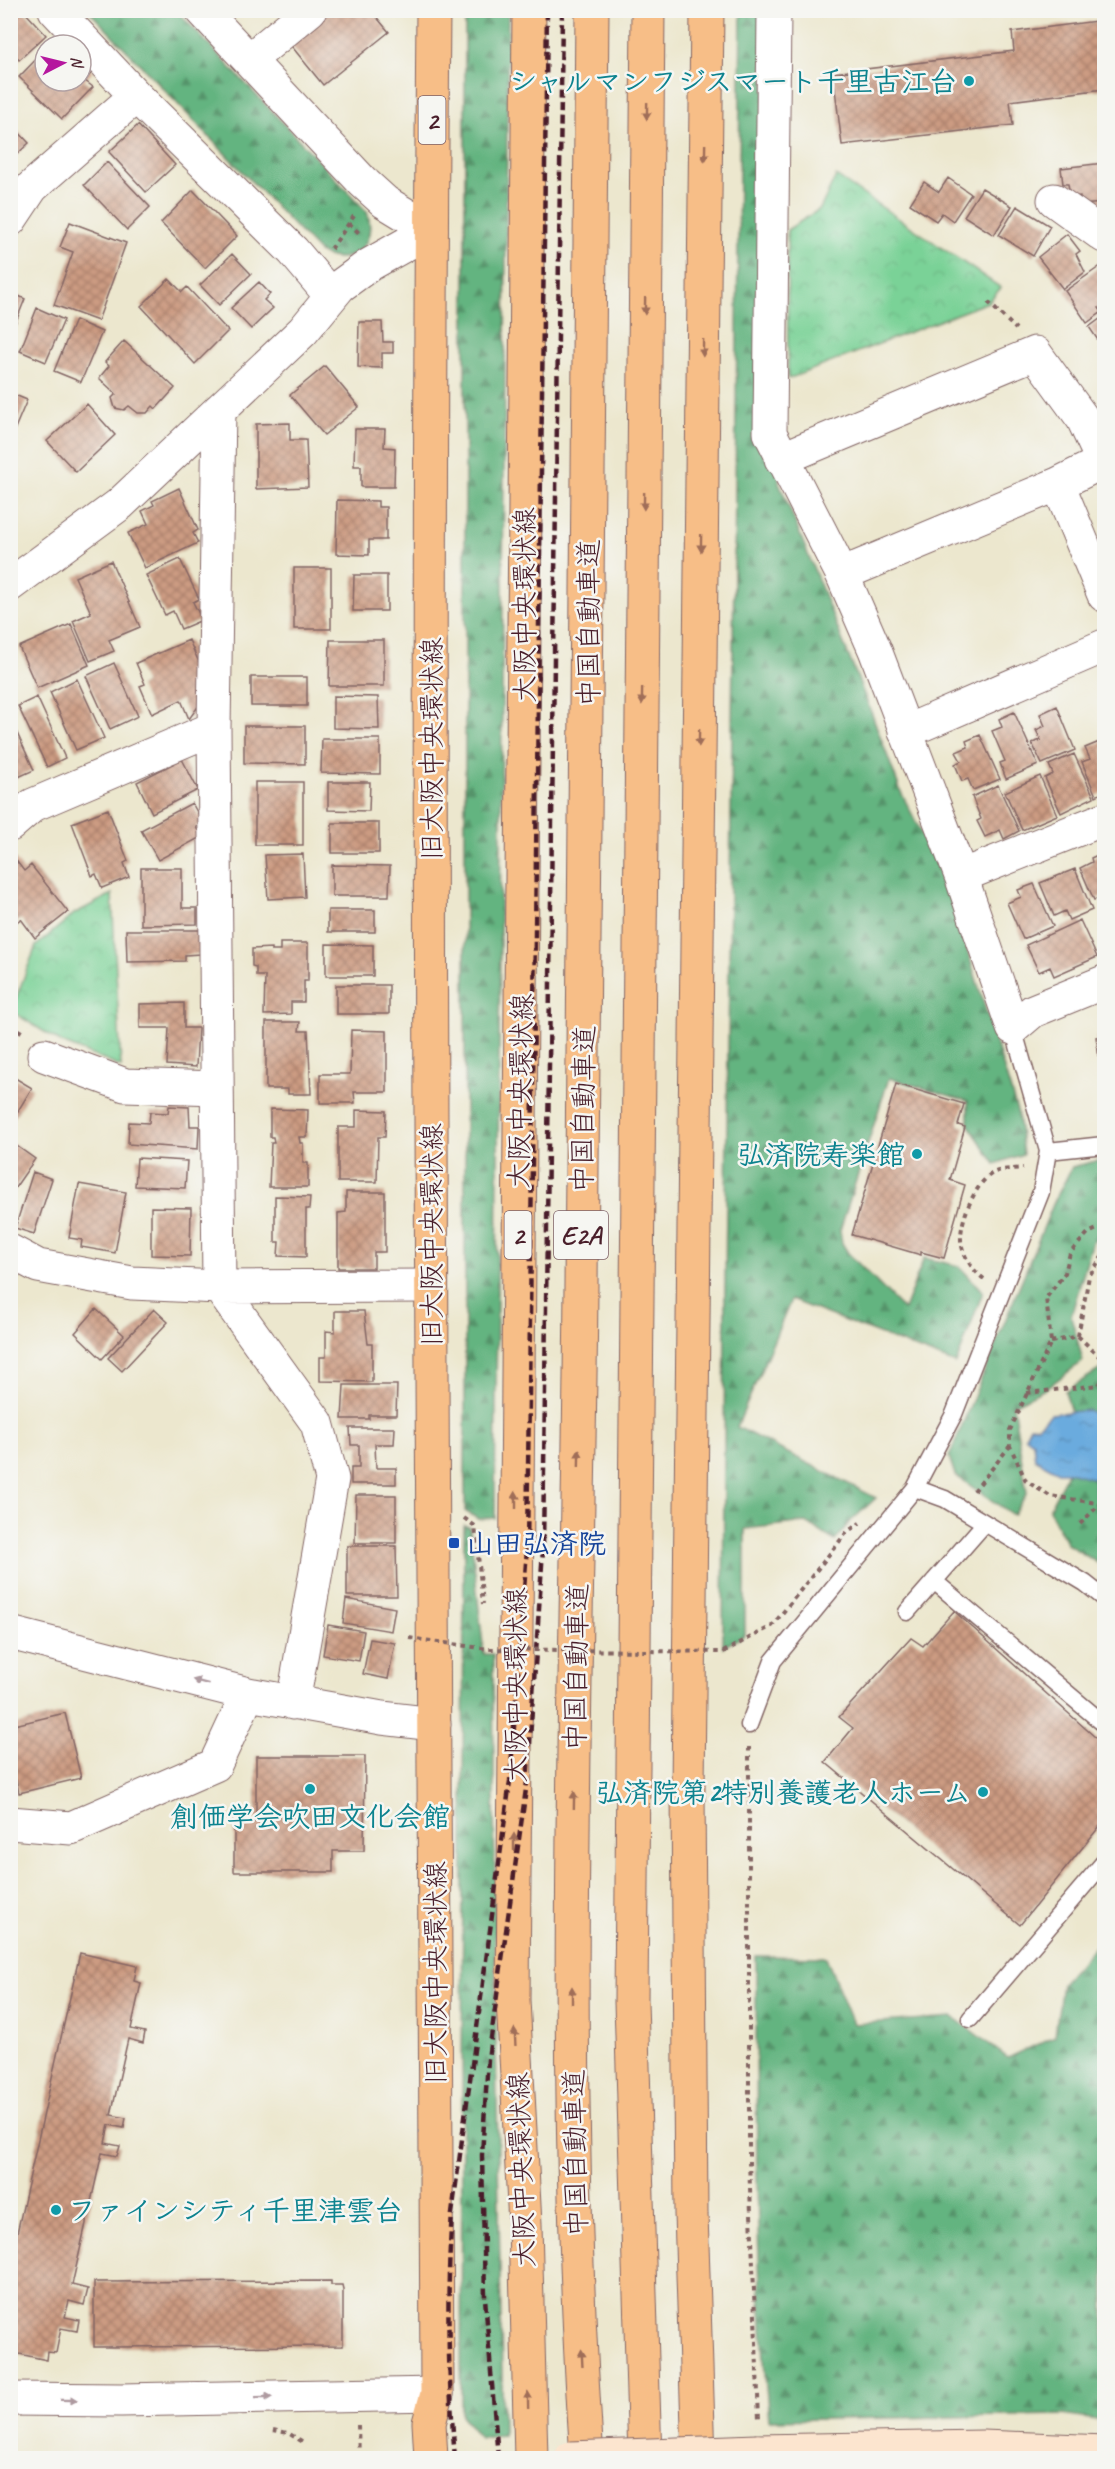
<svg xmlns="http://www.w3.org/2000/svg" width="1115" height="2469" font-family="Caveat,'Klee One',sans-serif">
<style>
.forest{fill:url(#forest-firs);stroke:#566a56;stroke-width:1.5}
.park{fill:url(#park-crowns);stroke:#627861;stroke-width:1.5}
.water{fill:url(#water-ripples);stroke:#5a6584;stroke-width:1.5}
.building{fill:url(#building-cross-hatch)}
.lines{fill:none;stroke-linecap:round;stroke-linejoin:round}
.lane-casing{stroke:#836564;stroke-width:19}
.street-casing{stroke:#836564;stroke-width:35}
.secondary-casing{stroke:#836564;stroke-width:35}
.primary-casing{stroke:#836564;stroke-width:35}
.highway-casing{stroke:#836564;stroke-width:35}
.path{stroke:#836564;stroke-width:4;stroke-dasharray:4.5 4.5;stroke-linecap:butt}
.lane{stroke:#fff;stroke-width:16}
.street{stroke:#fff;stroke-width:33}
.secondary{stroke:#fce5cf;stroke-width:33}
.primary{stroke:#f7be87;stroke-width:33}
.highway{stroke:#f7be87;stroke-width:33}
.rail{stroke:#4a1f2b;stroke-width:4.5;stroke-dasharray:9 4.5;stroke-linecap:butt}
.secondary-bridge-casing{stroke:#836564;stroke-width:35;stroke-linecap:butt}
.path-bridge{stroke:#836564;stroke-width:4;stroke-dasharray:4.5 4.5;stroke-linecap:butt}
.secondary-bridge{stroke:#fce5cf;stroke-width:33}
.oneway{fill:#a06e59}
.oneway2{fill:#ae9aa0}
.culture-dot{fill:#0f9aa8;stroke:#f6f6f2;stroke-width:2}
.transit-dot{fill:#1a4fb4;stroke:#f6f6f2;stroke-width:2}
.labels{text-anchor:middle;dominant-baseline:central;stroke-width:5;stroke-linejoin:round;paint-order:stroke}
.shield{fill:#f6f6f2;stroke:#7e6067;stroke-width:1.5}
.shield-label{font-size:27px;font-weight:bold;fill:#4a1f2b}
.culture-label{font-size:28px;font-weight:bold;fill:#0d838f;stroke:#f6f6f2;text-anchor:end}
.street-label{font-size:28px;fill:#4a1f2b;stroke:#f6f6f2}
.transit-label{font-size:28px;font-weight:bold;fill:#164399;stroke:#f6f6f2;text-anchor:start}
</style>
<defs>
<pattern id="forest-firs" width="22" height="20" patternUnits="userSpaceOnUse" patternTransform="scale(1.5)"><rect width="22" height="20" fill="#63b480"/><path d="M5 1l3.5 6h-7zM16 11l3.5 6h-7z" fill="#549269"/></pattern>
<pattern id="park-crowns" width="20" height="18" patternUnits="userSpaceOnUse" patternTransform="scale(1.5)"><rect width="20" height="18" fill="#7ad297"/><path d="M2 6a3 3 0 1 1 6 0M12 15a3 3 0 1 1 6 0" fill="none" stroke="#6bb482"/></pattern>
<pattern id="water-ripples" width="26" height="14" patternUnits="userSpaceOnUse" patternTransform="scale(1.5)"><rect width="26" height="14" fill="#6aabde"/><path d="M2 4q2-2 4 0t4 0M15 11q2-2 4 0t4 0" fill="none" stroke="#598bb4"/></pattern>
<pattern id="building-cross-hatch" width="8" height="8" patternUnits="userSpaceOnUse" patternTransform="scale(1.5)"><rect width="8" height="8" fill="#cc9b82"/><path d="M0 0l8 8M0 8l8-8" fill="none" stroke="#a87e6b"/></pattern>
</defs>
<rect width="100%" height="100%" fill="#f6f6f2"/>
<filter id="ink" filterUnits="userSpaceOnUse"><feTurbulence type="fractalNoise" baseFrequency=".0167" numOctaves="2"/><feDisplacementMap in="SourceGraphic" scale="12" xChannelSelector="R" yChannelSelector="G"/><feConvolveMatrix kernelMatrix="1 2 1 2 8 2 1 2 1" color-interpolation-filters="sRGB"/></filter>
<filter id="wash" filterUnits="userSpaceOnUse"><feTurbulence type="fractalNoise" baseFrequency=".008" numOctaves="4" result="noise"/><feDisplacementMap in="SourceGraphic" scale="24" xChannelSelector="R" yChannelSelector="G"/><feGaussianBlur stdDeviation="1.35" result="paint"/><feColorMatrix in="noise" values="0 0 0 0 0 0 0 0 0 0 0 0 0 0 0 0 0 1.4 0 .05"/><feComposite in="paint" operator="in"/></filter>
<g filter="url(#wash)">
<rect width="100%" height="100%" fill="#ece7ce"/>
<path class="forest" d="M762 10 779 482 870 709 901 792 940 870 962 933 1018 1114 1023 1154 995 1164 968 1124V1101L889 1078 840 1230 842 1243 848 1253 904 1310 924 1258 959 1266 983 1292 956 1364 791 1300 737 1427 876 1498 848 1524 835 1541 806 1522 745 1529V1635L723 1647 725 1286 741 11Z
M89 11H177L367 212C379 245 349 270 319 252Z
M508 11 495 1518 478 1519 465 1511V11Z
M1104 1159V1240L1093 1241 1071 1316 1083 1361 1045 1389 1013 1405 1027 1493 1013 1515 955 1475 949 1457 1054 1202 1072 1167Z
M1104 1367V1567L1067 1544 1049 1509 1081 1448 1065 1391Z
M464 1525 470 1528 484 1654H493L496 2043 503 2435 480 2438 461 2415Z
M1104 1936V2421L1062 2415 769 2420C754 2266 757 2111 756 1956L826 1957 853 2024 953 2017 1008 2058 1055 2036 1062 1983Z"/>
<path class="park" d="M836 176 1001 288 988 302 788 379 787 230 820 209Z
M112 894 121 1067 62 1043 11 1011 36 946 74 914Z"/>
<path class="water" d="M1088 1410 1100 1417 1097 1451 1104 1458V1496H1096L1094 1479 1069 1472H1058L1035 1459 1033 1442 1025 1436 1030 1426H1038L1051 1414Z"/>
<g id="blocks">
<path class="building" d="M10 10H23L46 35 19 60 10 50Z
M330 10H378L374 14 389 32 323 85 289 43Z
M1104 20V89L1010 101 1013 125 842 145 833 73 1014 51 1012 32Z
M57 37 65 45H50Z
M45 50V81H81V61L93 72 84 80 93 87 62 119 19 77Z
M10 123 29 143 13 158 10 155Z
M138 125 175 165 146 192 109 152Z
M107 162 150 207 127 230 84 185Z
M1104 163V203L1080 205V196L1070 197 1068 184H1063L1061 168Z
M948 178 971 194 953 221 942 213 936 221 910 204 924 182 939 192Z
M982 188 1012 206 994 235 964 216Z
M193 190 237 236 205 268 161 223Z
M1017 206 1050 226 1033 256 999 235Z
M70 222 126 243 98 321 54 305 73 252 60 247Z
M1067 234 1080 251 1076 254 1085 272 1063 289 1038 257Z
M232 254 251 274 219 305 200 285Z
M1102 265 1104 269V304L1099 308 1102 312 1087 323 1065 291Z
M169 279 182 292 187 287 228 331 195 364 141 306Z
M259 282 270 294 264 300 273 308 251 329 231 308Z
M10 292 25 299 11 334H10Z
M37 308 64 320 46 362 20 351Z
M1104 316V349L1089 327Z
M75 320 102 332 81 382 54 371Z
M359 322H382L383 342H393V353H382V368L358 367Z
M124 341 175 388 156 409 153 406 147 413H138L129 406 124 410 115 408 112 398 116 394 99 378 109 366 105 362Z
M325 366 359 407 324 435 290 395Z
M10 393 27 400 13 433 10 432Z
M87 404 115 435 76 472 47 441Z
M290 423V440H306L308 487 256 489V424Z
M355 429H385L384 447 395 448 394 487H361V466H354Z
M179 488 198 530 193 533 198 543 145 568 128 533 148 524 142 511 154 505 152 501Z
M337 500 378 501V507H386V540H369V555L336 554Z
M180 559 199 599 193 602 202 620 181 629 173 611 165 615 146 575Z
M111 561 140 627 109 640 114 651 90 661 73 621 91 613 75 577Z
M294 568H331V629H294Z
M354 575H387V611H353Z
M71 624 89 665 37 688 19 647Z
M189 640 200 665 203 694 197 708 189 719 181 700 152 714 140 686 145 684 136 663Z
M330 640H384V686H329Z
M114 663 138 716 110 729 86 676Z
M251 677H307V706H251Z
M77 679 104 738 76 750 50 692Z
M333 696 378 697 379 729 333 728Z
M37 697 65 758 47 767 18 706Z
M1057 706 1075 750 1042 764 1032 743 1041 740 1036 730 1045 726 1040 714Z
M1014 712 1038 765 1006 779 1000 763 1005 761 992 731 1002 727 999 719Z
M10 718 34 770 14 779 10 770Z
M244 726H305V764L244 763Z
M980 735 1000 779 973 790 968 779 962 781 955 764 961 761 956 752 968 747 966 741Z
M322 739H380V774L321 773Z
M1104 740V792L1096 796 1082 762 1090 759 1085 748Z
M1074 754 1094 797 1061 813 1045 778 1053 774 1049 765Z
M182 759 198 790 152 813 137 782Z
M1040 776 1057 815 1022 830 1005 792Z
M255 782H303V845H255Z
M328 782H370L369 811 328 810Z
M998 785 1019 831 1004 839 1000 830 985 837 977 821 981 819 972 797Z
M192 803 203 823 196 827 201 837 158 860 141 830Z
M108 809 128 861 124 863 129 877 102 888 96 874 92 876 72 823Z
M332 823H379V853H332Z
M1104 852V896L1094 900 1080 868 1092 862 1091 858Z
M303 854 305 897 268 899 265 855Z
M14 858 24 871 31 865 68 912 35 938 21 919 15 923 10 917V861Z
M332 865 390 866 389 896H332Z
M141 868H182V908H197V924L141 925Z
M1075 869 1092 910 1069 920 1065 911 1054 916 1040 883Z
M1034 884 1053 926 1023 939 1007 903 1021 897 1018 890Z
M328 910H375V932H328Z
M1080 920 1097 957 1054 976 1050 967 1039 972 1026 945Z
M126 930H200V954L185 955V961L127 962Z
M280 943H308V981H304V1002H291V1014L264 1015 265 976H256V967L252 966V949L272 948V951H280Z
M326 944 373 945V976H326Z
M336 985H389V1014H336Z
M184 1003V1028H198L196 1067 167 1065 169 1028H140V1004Z
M266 1022H300L299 1031H308L311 1094H288V1089H266Z
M351 1030 387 1031V1092H354L355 1103H320V1074H350Z
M1104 1036V1064L1100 1065 1096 1037Z
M10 1075 32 1088 10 1124Z
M896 1084 964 1104 958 1125 965 1127 950 1180 965 1185 944 1258 921 1252V1255L852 1235Z
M169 1106 189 1107 190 1126H199L198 1149 128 1144 129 1122 149 1123 150 1112 168 1113Z
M270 1109 308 1110 307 1137H299L300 1143H303V1163H308V1187H269L271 1143H274L273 1137H270Z
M356 1110 386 1111 385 1137H378L377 1182H338V1127H356Z
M14 1144 35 1159 10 1195V1148Z
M137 1158 187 1161 185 1188 135 1186Z
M33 1172 52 1179 34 1234 15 1228Z
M79 1184 126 1192 115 1253 81 1247 82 1240 69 1238Z
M346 1192H385V1252H374V1268H338V1213L346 1212Z
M275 1196 310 1197 309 1209H306V1257L278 1256 279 1242H275Z
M151 1207 191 1208 190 1256 151 1255Z
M96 1309 124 1335 102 1359 75 1333Z
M154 1309 168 1322 122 1371 108 1358Z
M335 1311H364L368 1344H372V1382L320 1381V1357H326V1331L335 1332Z
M344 1385H397L396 1415H369V1419H342Z
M350 1428H395L394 1444H375L376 1468H396V1484H351V1468H359V1445H351Z
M356 1495H396V1543H355Z
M347 1546H396L397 1596H347Z
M346 1599 395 1608 391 1631 343 1623Z
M954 1611 1104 1745V1821L1020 1925 825 1762 853 1728 839 1717 911 1638 923 1646Z
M328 1625 364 1631 359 1661 323 1655Z
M370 1639 395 1643 388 1679 363 1674Z
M65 1713 81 1778 19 1793 16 1780 10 1781V1726Z
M256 1756H365L364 1851H333V1872H234V1822H256Z
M80 1953 137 1966 134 1981 141 1983 131 2029 145 2032 143 2043 128 2039 111 2115 126 2118 124 2128 109 2125 105 2143 120 2146 117 2156 102 2153 72 2285 88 2289 84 2305 69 2301 65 2317 79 2320 77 2331 61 2328 56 2353 48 2352 47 2360 10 2352V2264Z
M331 2281V2285H342L343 2289V2346L94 2347V2282Z"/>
</g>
</g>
<g filter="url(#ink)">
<use href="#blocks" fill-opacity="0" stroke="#836564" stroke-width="1.5"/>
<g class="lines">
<g class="lane-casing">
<path id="lane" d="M1048 1151 1104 1145
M915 1488 945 1499 1085 1583 1104 1598
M934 1581 1104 1724
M907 1612 985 1523
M749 1725 773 1661 915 1488 954 1414 1041 1192 1048 1151 1013 1028
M970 2019 1104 1862"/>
</g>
<g class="street-casing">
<path id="street" d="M55 10 136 96 293 251 331 296
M774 10 770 433 842 574 875 650 961 876 1013 1028 1033 1011 1104 982
M249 60 310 10
M1054 200 1104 236
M10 220 32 187 136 96
M219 410 214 728 219 1287 317 1423 332 1479 293 1703
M781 459 1035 353 1083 419 1103 462
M1058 484 1104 595
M842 574 1058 484 1104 461
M10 585 120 504 303 331 340 286 369 265 431 230 385 202 363 182 202 10
M905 732 1104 646
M10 825 33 805 214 728
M961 876 1104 819
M44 1055 125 1085 217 1088
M10 1251 38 1266 132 1283 219 1287 431 1286
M10 1633 248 1694 382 1718 434 1724
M10 1823 71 1828 215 1765 248 1694
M10 2399 121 2400 437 2394"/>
</g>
<g class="secondary-casing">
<path id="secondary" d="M757 2451 983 2447 1104 2452"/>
</g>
<g class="primary-casing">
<path id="primary" d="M529 10 513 2000 525 2224 531 2458
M431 2458 429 2423 437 2394C434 1599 426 805 433 10
M699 2458 691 2214 688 1789 707 10"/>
</g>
<g class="highway-casing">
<path id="highway" d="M587 2458C562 2098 575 1737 580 1376 586 921 589 466 592 10
M645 2458 631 2002 648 10"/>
</g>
<path class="path" d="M349 223 361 235
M331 249 354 216
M988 302 1016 329
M10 1025 25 1034
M1104 1226 1088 1233 1070 1253 1065 1273 1046 1298 1051 1342 1010 1430V1446L1026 1481 1050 1496 1104 1504
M984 1279C973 1271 962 1255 961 1240 960 1220 976 1180 995 1172 1003 1169 1015 1169 1023 1168
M1078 1336 1089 1276 1104 1254
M1078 1336 1104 1361
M1051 1342 1078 1336
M1027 1393 1099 1385 1104 1379
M974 1491 1010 1446
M464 1518 475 1526 483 1604
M1080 1524 1100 1504
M749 1747V2162L759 2420
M358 2425 359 2458
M273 2430 288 2433 305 2443"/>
<use href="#lane" class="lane"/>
<use href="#street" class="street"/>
<use href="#secondary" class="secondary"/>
<use href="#primary" class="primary"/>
<use href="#highway" class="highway"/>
<path class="rail" d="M455 2458C448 2376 446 2296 452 2214L510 1781 527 1549 547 10
M498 2458 485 2298 482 2155 488 2059 527 1782 543 1550 562 10"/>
<g class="secondary-bridge-casing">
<path id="secondary-bridge" d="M571 2458 757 2451"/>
</g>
<path class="path-bridge" d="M409 1638 488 1649 723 1652 772 1626 847 1532 860 1523"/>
<use href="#secondary-bridge" class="secondary-bridge"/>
</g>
<defs><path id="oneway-solid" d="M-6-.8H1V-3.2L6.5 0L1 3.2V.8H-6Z" transform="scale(1.5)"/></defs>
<g class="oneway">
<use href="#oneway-solid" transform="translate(647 111) rotate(91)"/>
<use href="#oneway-solid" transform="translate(705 153) rotate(91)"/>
<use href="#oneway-solid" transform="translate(645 306) rotate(91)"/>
<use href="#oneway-solid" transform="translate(703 348) rotate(91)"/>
<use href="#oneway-solid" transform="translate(644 501) rotate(91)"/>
<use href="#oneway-solid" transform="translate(701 543) rotate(91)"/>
<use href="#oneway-solid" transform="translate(642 696) rotate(91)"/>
<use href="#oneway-solid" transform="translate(699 738) rotate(91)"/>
<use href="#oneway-solid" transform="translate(579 1458) rotate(-89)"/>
<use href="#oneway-solid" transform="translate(516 1500) rotate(-90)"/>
<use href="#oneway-solid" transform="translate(574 1800) rotate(-89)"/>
<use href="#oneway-solid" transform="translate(514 1842) rotate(-90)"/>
<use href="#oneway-solid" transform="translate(572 1995) rotate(-90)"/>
<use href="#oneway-solid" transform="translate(515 2037) rotate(-93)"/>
<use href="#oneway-solid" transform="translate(582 2358) rotate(-93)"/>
<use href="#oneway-solid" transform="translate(528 2400) rotate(-91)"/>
</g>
<g class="oneway2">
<use href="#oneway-solid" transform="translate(201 1682) rotate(-165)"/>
<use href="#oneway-solid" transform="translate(264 2397) rotate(-1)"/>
<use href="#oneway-solid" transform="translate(69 2400) rotate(1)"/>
</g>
</g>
<g class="culture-dot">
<circle cx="969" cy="81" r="6"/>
<circle cx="917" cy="1154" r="6"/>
<circle cx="310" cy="1789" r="6"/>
<circle cx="983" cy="1792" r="6"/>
<circle cx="56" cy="2210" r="6"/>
</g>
<rect class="transit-dot" x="448" y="1537" width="12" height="12" rx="3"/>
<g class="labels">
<g class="shield">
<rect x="418.5" y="96" width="27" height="48" rx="4.5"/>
<rect x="504.5" y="1211" width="27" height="48" rx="4.5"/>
<rect x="554" y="1211" width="54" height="48" rx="4.5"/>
</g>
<g class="shield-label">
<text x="432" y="120">2</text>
<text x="518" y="1235">2</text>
<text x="581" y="1235">E2A</text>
</g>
<g class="culture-label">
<text x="957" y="81">シャルマンフジスマート千里古江台</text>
<text x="905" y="1154">弘済院寿楽館</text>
<text x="971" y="1792">弘済院第2特別養護老人ホーム</text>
<text x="310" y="1816" text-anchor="middle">創価学会吹田文化会館</text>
<text x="68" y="2210" text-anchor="start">ファインシティ千里津雲台</text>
</g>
<g class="street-label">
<text transform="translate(524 605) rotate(-90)">大阪中央環状線</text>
<text transform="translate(588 623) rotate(-90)">中国自動車道</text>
<text transform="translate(431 749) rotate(-90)">旧大阪中央環状線</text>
<text transform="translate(520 1091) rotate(-89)">大阪中央環状線</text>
<text transform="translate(583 1109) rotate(-89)">中国自動車道</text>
<text transform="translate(431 1235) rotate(-90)">旧大阪中央環状線</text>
<text transform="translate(576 1667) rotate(-89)">中国自動車道</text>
<text transform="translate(515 1685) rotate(-90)">大阪中央環状線</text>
<text transform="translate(435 1973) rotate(-90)">旧大阪中央環状線</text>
<text transform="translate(575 2153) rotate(-91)">中国自動車道</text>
<text transform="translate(521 2170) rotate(-92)">大阪中央環状線</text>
</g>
<g class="transit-label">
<text x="466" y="1543">山田弘済院</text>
</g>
</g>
<rect width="1115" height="2469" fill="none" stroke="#f6f6f2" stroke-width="36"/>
<g transform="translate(63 63) rotate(83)"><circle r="28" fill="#f6f6f2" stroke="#b1a0a2" stroke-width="1.5"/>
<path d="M0-4.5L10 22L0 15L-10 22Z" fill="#b5179e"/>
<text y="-9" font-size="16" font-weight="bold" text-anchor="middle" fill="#4a1f2b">N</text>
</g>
</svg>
